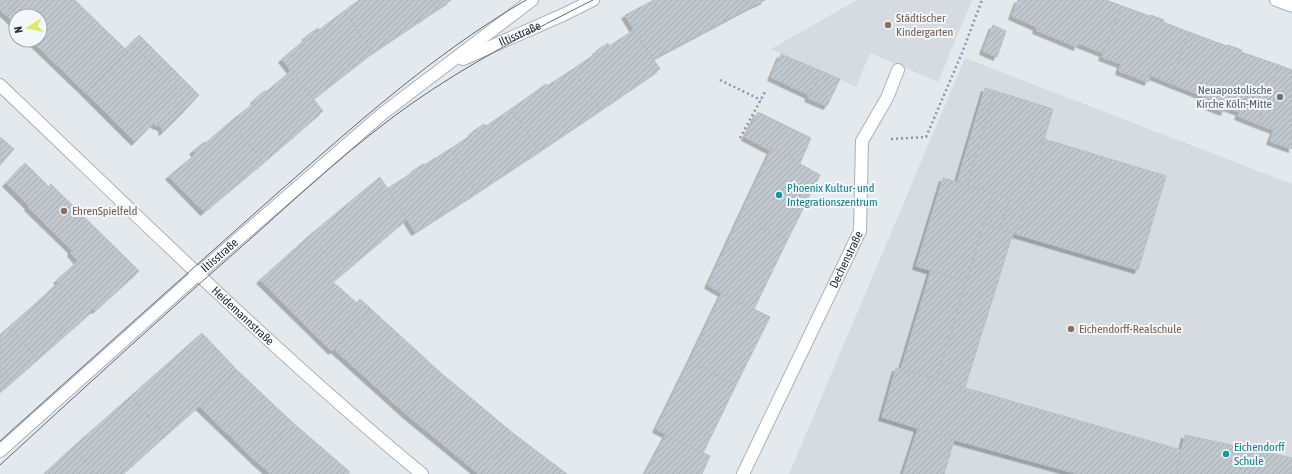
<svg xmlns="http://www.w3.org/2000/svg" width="1292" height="474" font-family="'Asap Condensed',sans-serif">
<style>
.built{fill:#d5dbe0}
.building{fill:url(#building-hatch);stroke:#b7bfc6;filter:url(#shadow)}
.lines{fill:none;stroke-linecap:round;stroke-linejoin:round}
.minor-casing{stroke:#aab1b8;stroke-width:14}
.path{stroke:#8698af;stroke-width:2.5;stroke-dasharray:2 3;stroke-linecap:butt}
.minor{stroke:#fff;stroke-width:12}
.tram{stroke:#5f6979;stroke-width:1}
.education-dot{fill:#8d6e63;stroke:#f4f7f9;stroke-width:1.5}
.worship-dot{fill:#6b7280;stroke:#f4f7f9;stroke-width:1.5}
.culture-dot{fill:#0f9aa8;stroke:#f4f7f9;stroke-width:1.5}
.labels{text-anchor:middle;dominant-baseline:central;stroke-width:4;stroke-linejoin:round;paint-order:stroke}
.education-label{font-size:12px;fill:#785e54;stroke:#f4f7f9;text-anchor:start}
.street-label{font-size:12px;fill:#242e3d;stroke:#f4f7f9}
.worship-label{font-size:12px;fill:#5b616d;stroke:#f4f7f9;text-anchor:end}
.culture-label{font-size:12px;fill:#0d838f;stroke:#f4f7f9;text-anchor:start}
</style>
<defs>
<pattern id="building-hatch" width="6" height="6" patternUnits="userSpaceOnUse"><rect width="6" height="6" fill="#c0c7cd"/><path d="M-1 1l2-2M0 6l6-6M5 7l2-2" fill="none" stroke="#a5abb1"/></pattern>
<filter id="shadow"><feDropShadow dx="-3.5" dy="3.5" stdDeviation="0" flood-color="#0004"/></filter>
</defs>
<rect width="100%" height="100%" fill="#e4e9ed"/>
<path class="built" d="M857 0H972L938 82 870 53 856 87 840 79 771 49Z
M965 58 1292 184V474H789Z"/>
<path class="building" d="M0 0H20L6 15 0 10Z
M20 0H75L127 51 86 93 31 40H40V16H16V25L6 15Z
M359 0H431L437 9 373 52 344 11Z
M431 0H451L437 9Z
M654 0H744L748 8 652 59 625 15Z
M744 0H765L748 8Z
M1018 0H1106L1122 6 1103 53 1078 43 1077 47 1036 30 1037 27 1012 16Z
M1122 6 1150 16 1151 15 1164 20 1163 22 1189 32 1170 83 1150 75 1148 82 1119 71 1121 64 1102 57Z
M344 11 373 52 313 99 282 59 307 38 305 37 318 28 319 30Z
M993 25 1006 31 997 57 983 51Z
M634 30 660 69 600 110 573 69 598 52 596 51 608 43 609 46Z
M1189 32 1227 46 1228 45 1242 50 1241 52 1279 65 1258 124 1238 116 1240 112 1226 107 1224 112 1201 103 1203 96 1170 83Z
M139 35 199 95 184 111 175 101 182 93 131 43Z
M131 43 182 93 135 142 86 93 127 51 125 49Z
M781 54 821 71 809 95 771 77Z
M1279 65 1292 70V149L1270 141 1274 130 1258 124Z
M573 69 600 110 539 151 511 109 546 84 547 86Z
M291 71 323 111 264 162 230 122 255 102 254 100 264 91 266 92Z
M821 71 840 79 827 106 808 98Z
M985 88 995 91 967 185 957 182Z
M995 91 1053 109 1016 234 1000 229 1010 198 967 185Z
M175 101 184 111 163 132 162 131 163 129 158 125 157 126 153 123Z
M511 109 539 151 477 192 450 149 474 133 472 132 484 124 486 126Z
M758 112 811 138 800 163 772 148 770 150 745 137Z
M230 122 264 162 204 212 169 176 196 154 193 151 204 142 206 143Z
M0 137 14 149 0 165Z
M1044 139 1166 176 1138 270 1016 234Z
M772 148 820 175 787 241 740 216Z
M450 149 477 192 415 232 388 188 412 173 411 172 423 164 424 165Z
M25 163 48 186 29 206 6 183Z
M380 177 407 219 342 274 310 235Z
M943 178 993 193 966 281 916 266Z
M51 184 139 271 96 310 94 309 88 315 57 280 78 261 71 253 72 250 28 207Z
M993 193 1010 198 1000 229 984 224Z
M740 216 787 241 754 309 722 293 708 285Z
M984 224 1013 233 965 387 937 379Z
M310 235 342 274 333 282 357 303 360 299 371 309 332 351 260 280Z
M931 270 966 281 937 379 901 369Z
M59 282 88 315 63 337 34 305Z
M722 293 770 317 736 385 690 360Z
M34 305 63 337 38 359 9 327Z
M371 309 441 373 406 414 334 349Z
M9 327 38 359 13 381 0 366V335Z
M202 333 237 370 201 408 199 406 165 436 131 396Z
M690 360 736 385 703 453 656 429Z
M0 366 13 381 0 392Z
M896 368 1181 450 1176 474H1078L955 440 882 417Z
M237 370 292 422 257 462 201 408Z
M441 373 514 434 482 474H479L406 414Z
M131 396 165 436 123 474H96L73 447Z
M292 422 350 472 348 474H271L257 462Z
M918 428 954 440 944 474H903Z
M514 434 567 474H482Z
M666 435 710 456 702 474H645Z
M1185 435 1292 458V474H1176Z
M73 447 96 474H44Z"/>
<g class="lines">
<g class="minor-casing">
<g id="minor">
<path d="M1276 0 1292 6"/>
<path id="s1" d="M463 59 565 14 593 0"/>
<path id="s2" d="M0 85C139 217 274 352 422 474"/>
<path id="s3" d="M0 451 198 274 382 114 532 0"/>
<path id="s4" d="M743 474 860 231 862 141 887 98 898 70"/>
</g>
</g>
<path class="path" d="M720 80 761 100
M740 138 765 92
M891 139 926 137 962 53 982 0"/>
<use href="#minor" class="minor"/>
<path class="tram" d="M0 441C91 359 182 278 273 197 354 126 433 54 526 0
M0 465C85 387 170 309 257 233 306 189 357 142 411 104 468 64 531 31 593 0"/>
</g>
<g class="education-dot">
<circle cx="888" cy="25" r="4"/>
<circle cx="64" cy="211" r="4"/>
<circle cx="1071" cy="329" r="4"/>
</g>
<circle class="worship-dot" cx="1280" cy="97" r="4"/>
<g class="culture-dot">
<circle cx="779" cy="195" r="4"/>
<circle cx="1226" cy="454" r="4"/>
</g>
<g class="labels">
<g class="education-label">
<text x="896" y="18">Städtischer<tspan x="896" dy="14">Kindergarten</tspan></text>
<text x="72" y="211">EhrenSpielfeld</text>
<text x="1079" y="329">Eichendorff-Realschule</text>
</g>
<g class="street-label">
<text stroke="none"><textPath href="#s1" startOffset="62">Iltisstraße</textPath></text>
<text stroke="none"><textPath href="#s3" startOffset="294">Iltisstraße</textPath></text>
<text stroke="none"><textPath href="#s4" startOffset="238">Dechenstraße</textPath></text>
<text stroke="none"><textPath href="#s2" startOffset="335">Heidemannstraße</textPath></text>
</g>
<g class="worship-label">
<text x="1272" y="90">Neuapostolische<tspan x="1272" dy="14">Kirche Köln-Mitte</tspan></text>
</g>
<g class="culture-label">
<text x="787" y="188">Phoenix Kultur- und<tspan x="787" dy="14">Integrationszentrum</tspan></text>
<text x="1234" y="447">Eichendorff<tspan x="1234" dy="14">Schule</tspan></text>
</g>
</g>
<g transform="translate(28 28) rotate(259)"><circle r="19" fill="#f4f7f9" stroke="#a1a7ae"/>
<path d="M0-3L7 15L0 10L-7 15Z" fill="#daeb64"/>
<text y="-6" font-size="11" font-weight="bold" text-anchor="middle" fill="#242e3d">N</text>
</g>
</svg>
